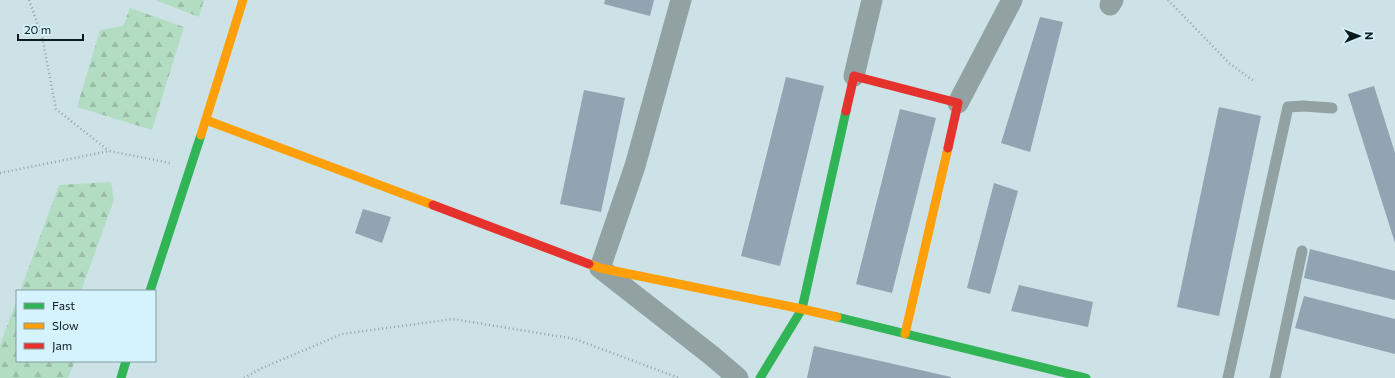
<svg xmlns="http://www.w3.org/2000/svg" width="1395" height="378" font-family="Commissioner,sans-serif">
<style>
.forest{fill:url(#forest-firs)}
.building{fill:#90a4b2}
.lines{fill:none;stroke-linecap:round;stroke-linejoin:round}
.path{stroke:#95a4a5;stroke-width:2.5;stroke-dasharray:1 3;stroke-linecap:butt}
.lane{stroke:#92a2a2;stroke-width:11}
.street{stroke:#92a2a2;stroke-width:21}
.fast{stroke:#30b455;stroke-width:9}
.slow{stroke:#ff9f0a;stroke-width:9}
.jam{stroke:#e5322d;stroke-width:9}
</style>
<defs>
<pattern id="forest-firs" width="22" height="20" patternUnits="userSpaceOnUse"><rect width="22" height="20" fill="#b3ddc3"/><path d="M5 1l3.5 6h-7zM16 11l3.5 6h-7z" fill="#99bda7"/></pattern>
</defs>
<rect width="100%" height="100%" fill="#cce2e7"/>
<path class="forest" d="M155 0H204L199 17Z
M130 8 184 27 152 130 77 107 100 30 123 26Z
M111 182 114 200 81 291H20L59 185Z
M17 299V361H75L68 378H0V345Z"/>
<path class="building" d="M605 0H654L650 16 604 4Z
M1040 17 1063 22 1030 152 1001 143Z
M786 77 824 86 780 266 741 256Z
M1374 86 1395 153V243L1348 94Z
M584 90 625 98 601 212 560 204Z
M1219 107 1261 116 1219 316 1177 307Z
M900 109 936 118 892 293 856 284Z
M994 183 1018 191 990 294 967 288Z
M363 209 391 217 382 243 355 233Z
M1310 249 1395 271V300L1304 278Z
M1019 285 1093 302 1088 327 1011 311Z
M1304 296 1395 319V354L1295 328Z
M814 346 951 377V378H807Z"/>
<g class="lines">
<path class="path" d="M29 0 42 36 56 109 109 151
M1168 0 1229 63 1255 82
M0 173 109 151 170 163
M244 378 260 369 342 334 453 319 575 339 679 378"/>
<path class="lane" d="M1228 378 1288 107 1303 106 1332 108
M1275 378 1302 251"/>
<path class="street" d="M681 0 635 166 600 268 711 355 738 378
M1110 5 1113 0
M854 76 872 0
M958 103 1012 0"/>
<path class="fast" d="M150 291 201 135
M837 317 1086 378
M121 378 126 361
M760 378 802 309 846 111"/>
<path class="slow" d="M206 120 433 205
M201 135 243 0
M589 264 600 268 802 309 837 317
M905 334 948 148"/>
<path class="jam" d="M846 111 854 76 958 103 948 148
M433 205 589 264"/>
</g>
<rect x="16" y="290" width="140" height="72" fill="#d4f3fc" stroke="#849ca3"/>
<rect x="24" y="303" width="20" height="6" fill="#30b455" stroke="#849ca3"/>
<text x="52" y="310" font-size="12" fill="#0b1a1e">Fast</text>
<rect x="24" y="323" width="20" height="6" fill="#ff9f0a" stroke="#849ca3"/>
<text x="52" y="330" font-size="12" fill="#0b1a1e">Slow</text>
<rect x="24" y="343" width="20" height="6" fill="#e5322d" stroke="#849ca3"/>
<text x="52" y="350" font-size="12" fill="#0b1a1e">Jam</text>
<g transform="translate(1359 36) rotate(89)" stroke="#d4f3fc" stroke-width="3" paint-order="stroke">
<path d="M0-3L7 15L0 10L-7 15Z" fill="#0b1a1e"/>
<text y="-6" font-size="11" font-weight="bold" text-anchor="middle" fill="#0b1a1e">N</text>
</g>
<path d="M18 34v6h65v-6" fill="none" stroke="#0b1a1e" stroke-width="2"/>
<text x="24" y="34" font-size="12" fill="#0b1a1e" stroke="#d4f3fc" stroke-width="3" paint-order="stroke">20 m</text>
</svg>
